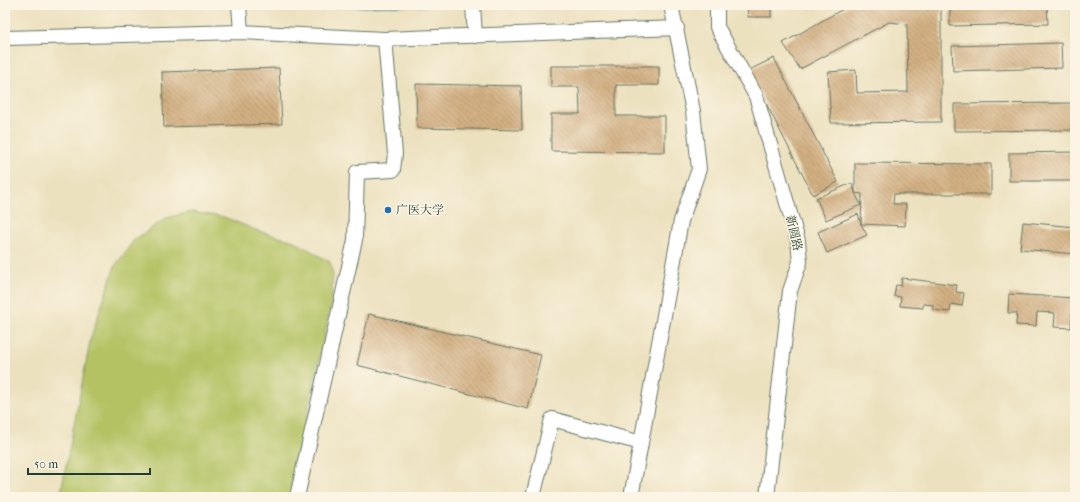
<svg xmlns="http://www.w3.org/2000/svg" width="1080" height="502" font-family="'IM FELL French Canon','Noto Serif SC',serif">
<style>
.pitch{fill:#b4c264;stroke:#6a804c}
.water{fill:url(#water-waves);stroke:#347b7a}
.building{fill:url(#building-back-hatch)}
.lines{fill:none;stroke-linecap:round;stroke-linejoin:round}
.street-casing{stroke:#677665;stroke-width:16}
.street{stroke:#fff;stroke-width:14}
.poi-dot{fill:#1f6fb2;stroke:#fcf5e5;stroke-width:1.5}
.labels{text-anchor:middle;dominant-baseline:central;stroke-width:3;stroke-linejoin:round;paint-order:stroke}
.poi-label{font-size:12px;fill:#1f3d34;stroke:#fcf5e5;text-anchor:start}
.street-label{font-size:12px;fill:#1f3d34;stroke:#fcf5e5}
</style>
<defs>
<pattern id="water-waves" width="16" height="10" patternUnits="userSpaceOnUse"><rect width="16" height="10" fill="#4ab9c1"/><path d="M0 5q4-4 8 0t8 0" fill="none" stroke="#3d989e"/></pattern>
<pattern id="building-back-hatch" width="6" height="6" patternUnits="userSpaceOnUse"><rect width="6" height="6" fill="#d3b083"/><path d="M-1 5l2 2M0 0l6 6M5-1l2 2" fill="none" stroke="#ab906c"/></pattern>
</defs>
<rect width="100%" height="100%" fill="#fcf5e5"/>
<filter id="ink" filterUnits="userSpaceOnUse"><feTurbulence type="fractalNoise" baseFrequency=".025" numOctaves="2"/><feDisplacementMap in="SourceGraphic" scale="8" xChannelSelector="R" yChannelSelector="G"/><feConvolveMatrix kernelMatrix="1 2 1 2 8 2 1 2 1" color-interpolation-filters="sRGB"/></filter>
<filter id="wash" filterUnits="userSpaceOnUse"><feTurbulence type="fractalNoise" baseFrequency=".012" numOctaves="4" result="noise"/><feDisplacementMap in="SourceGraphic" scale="16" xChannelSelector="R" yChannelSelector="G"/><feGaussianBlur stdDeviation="0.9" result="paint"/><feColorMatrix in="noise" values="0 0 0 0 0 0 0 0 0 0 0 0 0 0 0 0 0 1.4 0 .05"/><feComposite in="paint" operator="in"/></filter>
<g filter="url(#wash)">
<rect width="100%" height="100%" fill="#ece1bf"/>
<path class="pitch" d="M191 212 224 217 258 231 294 241 330 262 333 275 331 305 289 497H60L91 337 115 266 134 240 166 218Z"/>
<path class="water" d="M256 5H477L287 8 257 6Z"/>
<g id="blocks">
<path class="building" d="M747 5H808V7H771V17H748Z
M850 5H941V122L831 123 828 72 856 70 857 93 908 92 907 24 889 22 800 69 783 43Z
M950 5H1047L1048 24 950 26Z
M1071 5H1075V26H1074Z
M1061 43 1062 68 953 71 952 46Z
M774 58 838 182 813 195 749 70Z
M551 66H659V85H616V116H665V152L551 151V114H580L579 87H551Z
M279 68 282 124 164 127 162 72Z
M416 84 521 86 522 130 417 128Z
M1075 103V130L954 131V104Z
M1075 152V181H1009V153Z
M855 163 991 164V194H894L893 204H906L905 226 861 224 862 194 855 193Z
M852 183 855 193 861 205 826 220 816 198Z
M858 214 861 224 867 235 827 253 818 232Z
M1023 222 1075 227V254L1020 249Z
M902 278 957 285 956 292 964 293 962 306 951 304 950 312 933 310V305L923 304V308L900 306 901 297 894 296 896 285 901 286Z
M1009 294 1075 298V313H1072L1071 328 1054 327 1055 313 1037 312 1036 326 1016 325 1017 313H1008Z
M369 314 541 355 528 409 357 365Z"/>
</g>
</g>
<g filter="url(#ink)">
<use href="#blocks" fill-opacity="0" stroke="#677665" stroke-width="1"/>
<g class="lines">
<g class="street-casing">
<path id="street" d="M239 5 241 32 385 39 395 154 393 170 357 172 355 240 297 497
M473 5 475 36
M717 5V27L756 96 798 241 800 262 790 291 767 497
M5 38 241 32
M385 39 677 28
M533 497 552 419 641 443 681 221 699 169 693 111 671 5
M631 497 641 443"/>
</g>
<use href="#street" class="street"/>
</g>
</g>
<circle class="poi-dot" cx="388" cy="210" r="4"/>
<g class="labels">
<g class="poi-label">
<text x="396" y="210">广医大学</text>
</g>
<g class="street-label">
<text transform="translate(794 233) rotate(77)">新圆路</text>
</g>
</g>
<rect width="1080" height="502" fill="none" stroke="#fcf5e5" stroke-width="20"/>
<path d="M28 468v6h122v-6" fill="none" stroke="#1f3d34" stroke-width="2"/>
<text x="34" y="468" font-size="12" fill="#1f3d34" stroke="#fcf5e5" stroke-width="3" paint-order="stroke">50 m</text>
</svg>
